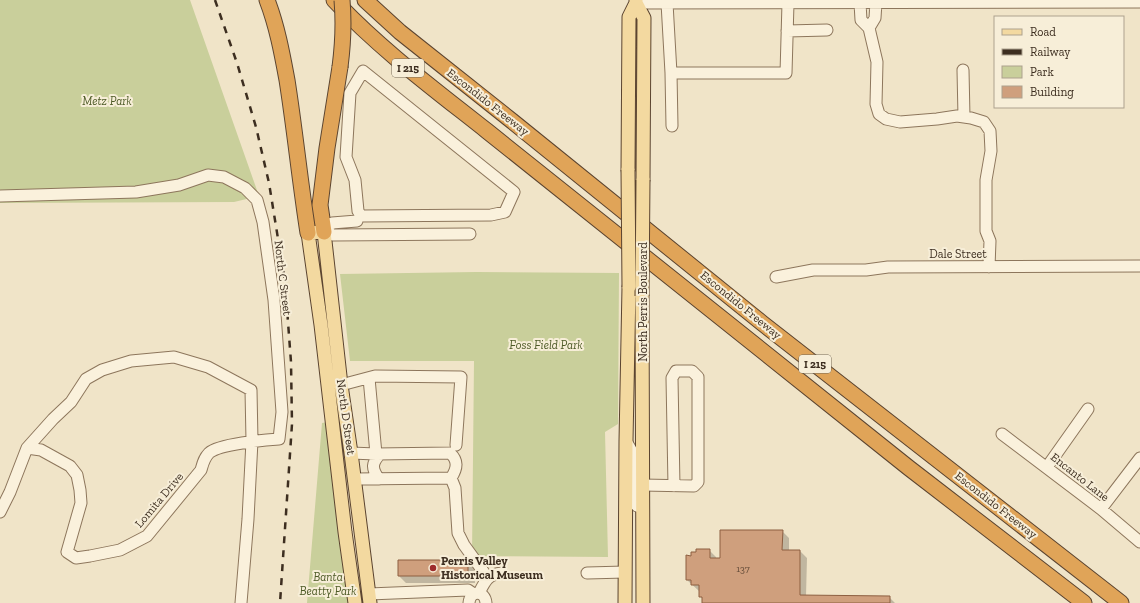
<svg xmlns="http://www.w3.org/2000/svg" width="1140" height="603" font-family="'Zilla Slab',serif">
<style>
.green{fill:#c9cf9b}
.shadow{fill:#0003}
.building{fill:#cf9f7d;stroke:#8d5f41}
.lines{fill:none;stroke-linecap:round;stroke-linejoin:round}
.minor-casing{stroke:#8d765c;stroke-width:13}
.major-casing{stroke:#5b4430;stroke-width:15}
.highway-casing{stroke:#5b4430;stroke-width:17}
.minor{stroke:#faf1dc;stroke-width:11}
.major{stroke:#f3d9a0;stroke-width:13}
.highway{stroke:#e0a458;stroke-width:15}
.rail{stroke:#3d2e20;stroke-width:2.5;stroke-dasharray:7 7;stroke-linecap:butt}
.major-bridge-casing{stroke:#5b4430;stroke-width:15;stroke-linecap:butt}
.highway-bridge-casing{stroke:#5b4430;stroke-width:17;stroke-linecap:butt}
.major-bridge{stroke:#f3d9a0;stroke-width:13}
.highway-bridge{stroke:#e0a458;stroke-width:15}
.poi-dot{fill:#9e2a2b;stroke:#f7eed8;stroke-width:1.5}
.labels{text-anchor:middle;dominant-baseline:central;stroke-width:4;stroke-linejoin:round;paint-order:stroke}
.number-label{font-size:10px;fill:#624a37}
.shield{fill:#f7eed8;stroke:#756857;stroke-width:1}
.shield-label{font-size:11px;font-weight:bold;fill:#3d2e20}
.park-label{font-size:12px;font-style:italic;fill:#4d5a26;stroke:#f7eed8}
.street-label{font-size:12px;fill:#3d2e20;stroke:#f7eed8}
.poi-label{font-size:12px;font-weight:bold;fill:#3d2e20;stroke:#f7eed8;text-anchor:start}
</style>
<rect width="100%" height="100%" fill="#f0e4c8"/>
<path class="green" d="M0 0H190L259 196 234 202 0 203Z
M476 272 619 273 618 424 605 432 608 557 472 556 474 361H350L340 274Z
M328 422 350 603H307L322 423Z"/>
<path class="shadow" d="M782 531 789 538V551H800L807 558 806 596 889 597 895 603H703V599L700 596V591H699L687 580 692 557 709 550 716 557V559H721Z
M399 561H467L474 568 475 583H406L399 576Z"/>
<path class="building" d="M720 530H783L782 550H800V595L890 596V603H702V597H699V585H691V580H686V555L691 556V552H696V549H710V558H720Z
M398 560H468V576H398Z"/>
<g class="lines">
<g class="minor-casing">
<path id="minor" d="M636 3 1140 2
M667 3 671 73H786L788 3
M860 3 861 20 869 28 877 62 876 104 879 114 886 119 900 122 937 119 957 116 971 118 984 122 990 131 991 151 986 180V231L990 241 989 267
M869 28 875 18 876 2
M787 31 827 30
M963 70 964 117
M363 71 514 192 505 212 491 215 361 216 358 211 355 180 346 157 350 93Z
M671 73 672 126
M0 196 136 192 179 185 208 175 224 177 245 188 257 200 263 222 274 300 282 412 279 439C264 440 219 444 209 453 204 458 203 463 201 470L147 536 120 550 90 556 76 558 67 552 81 503 80 490 77 475 70 466 41 450 27 448
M357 221 332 223 324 232 333 235 470 234
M776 277 813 270H866L888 267 1140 266
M369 378 376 454
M341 385 375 376 461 377 456 445
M1002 434 1101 509 1140 542
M626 441 634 455V503L637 506 642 507
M351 453 376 454 450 453C459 461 457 469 451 478L354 479
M1047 467 1088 409
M451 478 455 488 458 533 464 545 488 578
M379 479C371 468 372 463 380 454
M642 485 694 486 698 482V377L692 371H676L672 378 674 486
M1101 509 1140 458
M0 512 10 492 27 448 53 419 71 402 86 379 102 370 131 361 174 357 208 367 251 390 252 441 248 519 241 603
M587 573 625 572
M479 593C485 581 488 574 502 573
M369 594 468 590 474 594
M469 603C470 590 485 590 486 603"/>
</g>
<g class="major-casing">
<path id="major" d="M636 0V3L644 18 643 180
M628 170 629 17 636 3
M642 296 643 603
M355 603 345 532 321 325 308 233 324 232 341 385 351 453 370 603
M625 603 626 441 629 287"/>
</g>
<g class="highway-casing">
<path id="highway" d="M267 0C277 26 282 53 287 80 295 131 300 182 308 233
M334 0C380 49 434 89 487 131L909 468 1084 603
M365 0 400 32 512 121 762 323 1121 603
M324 232 320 205 327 148 340 67"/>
</g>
<use href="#minor" class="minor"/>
<use href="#major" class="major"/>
<use href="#highway" class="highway"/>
<path class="rail" d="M215 0 237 63 256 127 269 183 285 282 291 362 292 424 280 603"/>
<g class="major-bridge-casing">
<path id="major-bridge" d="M628 170 629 287
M642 296 643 180"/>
</g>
<g class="highway-bridge-casing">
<path id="highway-bridge" d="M340 67C343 44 344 23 342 0"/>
</g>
<use href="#major-bridge" class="major-bridge"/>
<use href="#highway-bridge" class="highway-bridge"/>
</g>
<circle class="poi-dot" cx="433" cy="568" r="4"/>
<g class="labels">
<g class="number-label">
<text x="743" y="569">137</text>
</g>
<g class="shield">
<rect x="392" y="59" width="32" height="18" rx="3"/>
<rect x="799" y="355" width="32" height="18" rx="3"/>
</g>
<g class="shield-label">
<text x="408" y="68">I 215</text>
<text x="815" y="364">I 215</text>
</g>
<g class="park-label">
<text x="107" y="101">Metz Park</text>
<text x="546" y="345">Foss Field Park</text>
<text x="328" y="577">Banta<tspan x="328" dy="14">Beatty Park</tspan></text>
</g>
<g class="street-label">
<text transform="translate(488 102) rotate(38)">Escondido Freeway</text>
<text x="958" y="254">Dale Street</text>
<text transform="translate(283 278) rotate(83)">North C Street</text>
<text transform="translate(643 302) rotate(-90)">North Perris Boulevard</text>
<text transform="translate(741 305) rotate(39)">Escondido Freeway</text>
<text transform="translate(346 417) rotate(82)">North D Street</text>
<text transform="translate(1080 477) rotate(38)">Encanto Lane</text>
<text transform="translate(159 500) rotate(-50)">Lomita Drive</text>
<text transform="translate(996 505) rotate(38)">Escondido Freeway</text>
</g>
<g class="poi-label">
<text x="441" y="561">Perris Valley<tspan x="441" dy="14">Historical Museum</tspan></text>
</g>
</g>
<rect x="994" y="16" width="130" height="92" fill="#f7eed8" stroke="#ada18e"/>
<rect x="1002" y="29" width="20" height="6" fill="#f3d9a0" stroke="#ada18e"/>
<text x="1030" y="36" font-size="12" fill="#3d2e20">Road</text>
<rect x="1002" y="49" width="20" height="6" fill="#3d2e20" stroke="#ada18e"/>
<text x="1030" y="56" font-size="12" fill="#3d2e20">Railway</text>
<rect x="1002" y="66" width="20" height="12" fill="#c9cf9b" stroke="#ada18e"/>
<text x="1030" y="76" font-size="12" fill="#3d2e20">Park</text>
<rect x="1002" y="86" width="20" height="12" fill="#cf9f7d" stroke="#ada18e"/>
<text x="1030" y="96" font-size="12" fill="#3d2e20">Building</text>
</svg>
